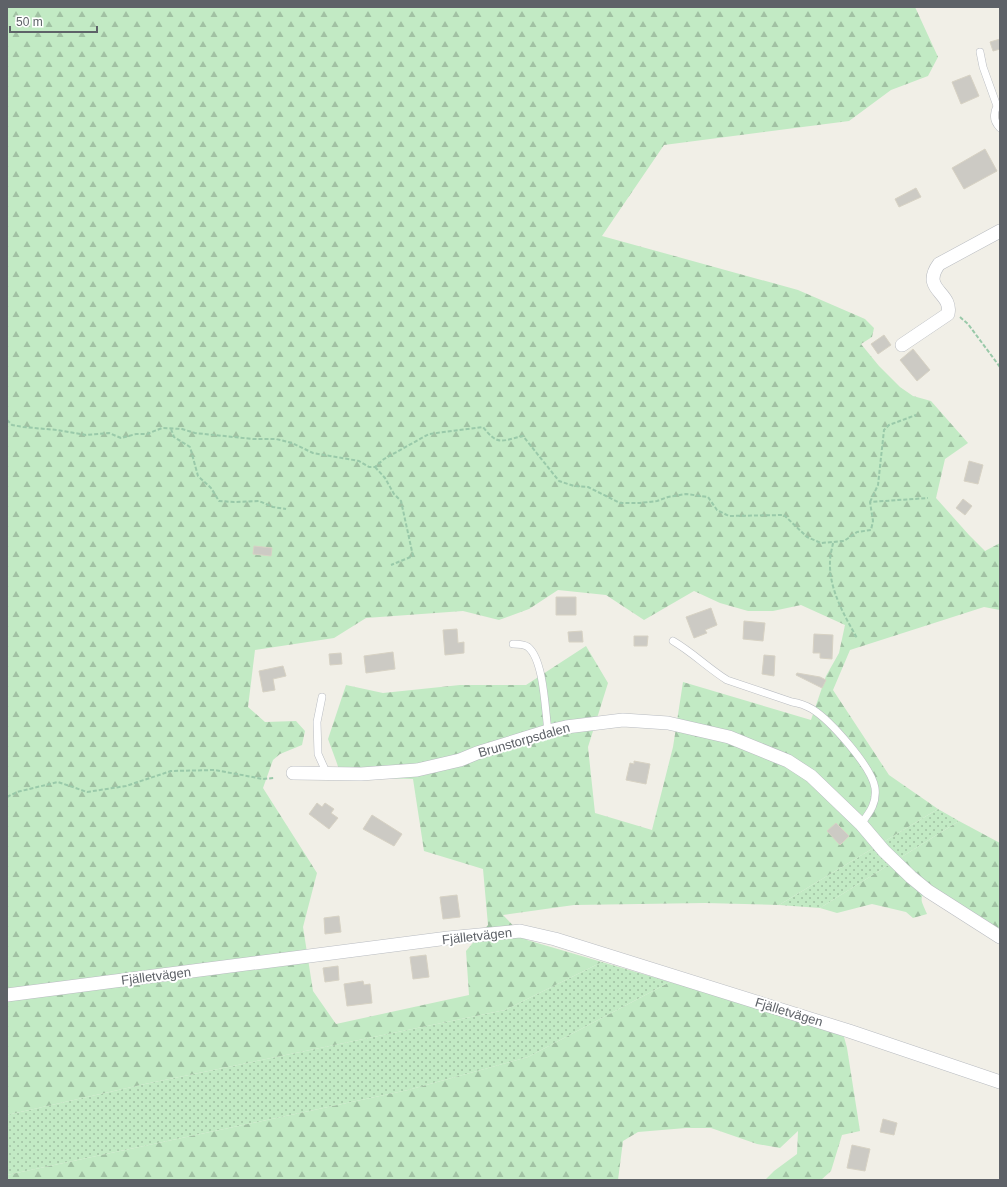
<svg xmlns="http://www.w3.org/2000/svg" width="1007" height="1187" font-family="Arial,sans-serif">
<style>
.grass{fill:url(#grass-dots)}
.forest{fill:url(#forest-firs);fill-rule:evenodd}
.building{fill:#cccac4;stroke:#d7d2c4}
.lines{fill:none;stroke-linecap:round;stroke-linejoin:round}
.service-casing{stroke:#b9bcc1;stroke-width:8}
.minor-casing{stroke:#b9bcc1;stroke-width:14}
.path{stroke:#99c9a9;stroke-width:2;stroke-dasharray:4 2;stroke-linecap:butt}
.service{stroke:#fff;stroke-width:7}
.minor{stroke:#fff;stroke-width:13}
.labels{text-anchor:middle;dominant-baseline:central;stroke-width:4;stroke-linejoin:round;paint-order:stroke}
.street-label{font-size:13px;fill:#5e6268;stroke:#fff}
</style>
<defs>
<pattern id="grass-dots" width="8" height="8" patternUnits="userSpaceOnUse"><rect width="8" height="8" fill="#c2eac4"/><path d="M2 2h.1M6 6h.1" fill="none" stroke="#a1c1a3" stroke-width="1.8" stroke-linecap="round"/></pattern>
<pattern id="forest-firs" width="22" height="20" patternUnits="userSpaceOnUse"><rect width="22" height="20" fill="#c2eac4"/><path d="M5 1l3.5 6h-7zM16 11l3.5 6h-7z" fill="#a1c1a3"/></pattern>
</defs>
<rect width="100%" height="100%" fill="#f1efe7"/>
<path class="grass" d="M938 809 959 821 820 908 779 905Z
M602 962 670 982 528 1057 408 1090 7 1175V1115L145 1084 505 1010Z"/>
<path class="forest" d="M7 7H915L938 57 928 76 891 90 849 121 664 145 602 236 798 290 865 319 874 328 872 337 861 344 879 366 900 387 913 396 931 401 968 443 945 459 936 498 969 535 985 551 1000 543V610L984 607 850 650 833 690 889 775 938 809 779 905 705 903 574 905 503 915 527 940 602 962 505 1010 145 1084 7 1115ZM558 590 606 595 644 620 694 591 720 603 748 611H773L801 605 845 625 839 653 826 676 811 720 683 682 673 747 652 830 595 813 588 747 608 683 586 646 526 685H460L383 693 346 685 328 739 342 777 413 779 424 851 483 869 488 925 466 951 469 995 336 1024 313 991 303 927 317 873 263 788 273 760 280 754 302 745 305 731 296 721 265 722 248 707 255 650 334 638 366 618 463 611 499 620 529 609Z
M959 821 1000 843V933L929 885C919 901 920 897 927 914L913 918 906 912 872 904 837 913 820 908Z
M670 982 843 1033 847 1048 860 1131 842 1135 831 1171 821 1180H765L774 1171 797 1154 798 1131 780 1148 757 1144 711 1128H686L638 1132 623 1141 618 1180H7V1175L408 1090 528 1057Z"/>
<path class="building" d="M1000 39V49L993 51 990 42Z
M970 75 979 96 961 104 952 82Z
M985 149 997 171 964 189 952 168Z
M916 188 921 197 899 207 895 199Z
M884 335 891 345 878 354 871 344Z
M913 349 930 370 917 381 900 360Z
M969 461 983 465 978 484 964 481Z
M963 499 972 506 965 515 956 508Z
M254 546 272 548 271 556 253 554Z
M556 597H576V615H556Z
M711 608 717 625 705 630 707 633 694 638 686 617Z
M744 621 765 623 763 641 743 639Z
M457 629 458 643 464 642V653L445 655 443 630Z
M582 631 583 642H569L568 632Z
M814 634 833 635 832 659 820 658V653H813Z
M634 636H648L647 646H634Z
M393 652 395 669 366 673 364 656Z
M341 653 342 664 330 665 329 654Z
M764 655 775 656 774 676 762 674Z
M283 666 286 676 273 679 275 690 263 692 259 671Z
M797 673 820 677 826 680 822 688 796 675Z
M634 761 650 764 646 784 626 780 630 763 634 764Z
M317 803 322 807 325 803 334 809 331 813 338 818 329 829 309 814Z
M372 815 402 834 394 846 363 829Z
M836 823 849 836 840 845 827 831Z
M457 895 460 917 443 919 440 897Z
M339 916 341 932 325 934 324 918Z
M426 955 429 977 413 979 410 957Z
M338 966 339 980 325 982 323 968Z
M363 981 364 985 370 984 372 1003 347 1006 344 984Z
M883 1119 897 1123 894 1135 880 1132Z
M852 1145 870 1149 865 1171 847 1168Z"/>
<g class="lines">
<g class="service-casing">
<path id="service" d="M980 52 983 67 997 106
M1000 105 997 106C993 114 993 121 1000 128
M673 641C692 652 708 668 727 680L792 702C799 703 805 705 812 709 830 720 872 767 875 788 877 803 870 812 861 824
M513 644C518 644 524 644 528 647 544 660 545 710 548 731
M322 697 317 722 318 754 327 774"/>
</g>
<g class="minor-casing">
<path id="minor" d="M902 345 948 314C953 292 920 290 939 264L1000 231
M293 773 361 774 417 770 460 760 477 753 548 731 566 727 623 720 668 723 729 737 788 761 811 776 861 824 884 851 911 877 928 891 1000 937
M7 995 448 938 520 931 555 939 849 1031 1000 1082"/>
</g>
<path class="path" d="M960 317 968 324 1000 367
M7 420 12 425 23 427 57 430 86 435 109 433 121 438 136 434H147L162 428 182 429 195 433 253 439H276L292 443 313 453 359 461 369 467H375L384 459 429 434 483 427C498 446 501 441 523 436L559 481 574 486 588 487 620 503H640L657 501 668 497 686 494 708 497 717 510 729 516 784 515 807 537 821 543 844 541 857 532 871 530 873 521 870 502 928 498
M171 429 174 437 190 447 198 476 211 488 219 501 234 502 259 501 273 507 286 509
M375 467 385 478 394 494 401 501 413 556 391 565
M870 502 878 485 884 430 889 425 916 415
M833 543C832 549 830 555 830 562 829 589 844 615 857 638
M7 797 17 792 58 782 87 792 126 786 171 771 215 770 263 779 274 778"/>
<use href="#service" class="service"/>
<use href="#minor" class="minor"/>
</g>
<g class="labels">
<g class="street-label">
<text transform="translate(524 740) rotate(-16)">Brunstorpsdalen</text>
<text transform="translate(477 936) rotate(-6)">Fjälletvägen</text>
<text transform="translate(156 976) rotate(-7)">Fjälletvägen</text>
<text transform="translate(789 1012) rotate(17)">Fjälletvägen</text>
</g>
</g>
<rect width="1007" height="1187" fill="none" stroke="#5e6268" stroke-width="16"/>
<path d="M10 26v6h87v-6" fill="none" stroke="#5e6268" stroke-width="2"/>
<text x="16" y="26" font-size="12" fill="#5e6268" stroke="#ffffff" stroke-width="3" paint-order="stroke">50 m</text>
</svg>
